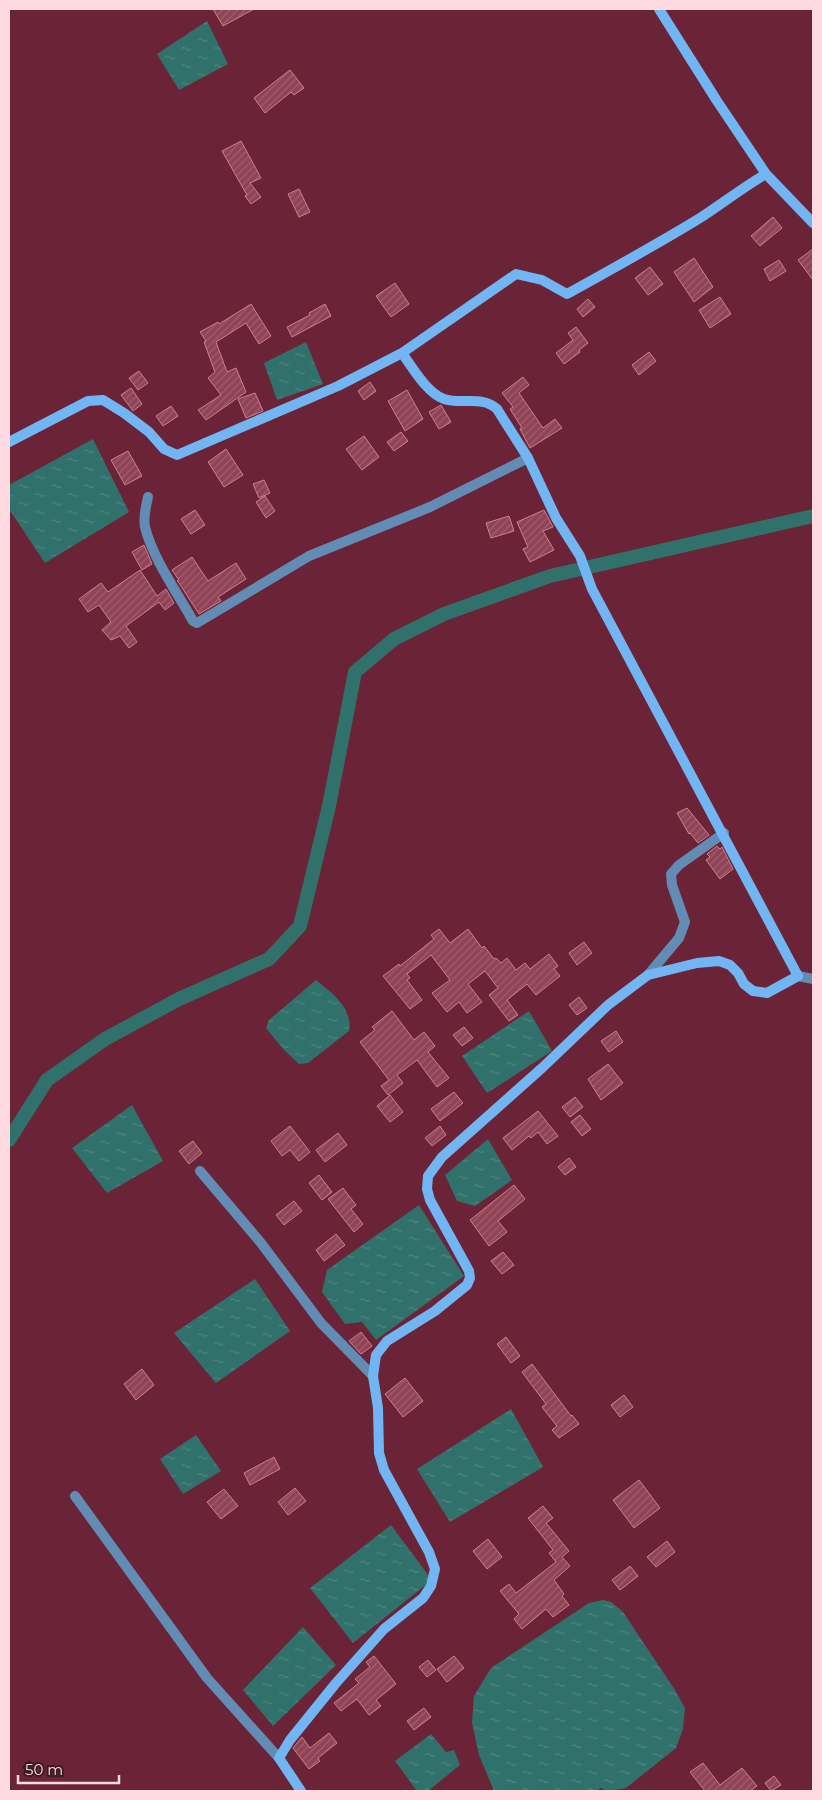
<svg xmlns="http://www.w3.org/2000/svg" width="822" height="1800" font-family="Montserrat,sans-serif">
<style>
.water{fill:url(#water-ripples)}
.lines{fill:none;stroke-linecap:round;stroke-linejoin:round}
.canal{stroke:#31716b;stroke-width:14}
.building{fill:url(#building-hatch);stroke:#d17e8f}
.street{stroke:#628cb3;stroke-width:10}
.secondary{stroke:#71b6f3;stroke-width:10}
</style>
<defs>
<pattern id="water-ripples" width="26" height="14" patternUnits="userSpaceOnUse" patternTransform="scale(1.25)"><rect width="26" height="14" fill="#31716b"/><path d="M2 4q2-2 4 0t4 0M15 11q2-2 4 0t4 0" fill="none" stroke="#508580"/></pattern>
<pattern id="building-hatch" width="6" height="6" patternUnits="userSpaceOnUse" patternTransform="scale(1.25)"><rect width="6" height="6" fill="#8f4355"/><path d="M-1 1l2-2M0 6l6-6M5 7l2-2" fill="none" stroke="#a05e6d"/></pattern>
</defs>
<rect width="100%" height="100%" fill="#6b2337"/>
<path class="water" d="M207 21 228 64 179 90 157 54Z
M306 342 323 384 277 400 264 363Z
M93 439 129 512 45 563 9 509V485Z
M316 980C332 993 353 1008 349 1031L308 1063 299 1064 284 1050 266 1028 269 1020Z
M529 1011 552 1051 487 1093 462 1056Z
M132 1105 163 1161 107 1193 72 1148Z
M488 1139 512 1180 475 1206 457 1201 445 1175Z
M419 1205 464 1276 376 1340 362 1322 345 1324 322 1292 327 1270Z
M255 1279 290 1331 216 1383 174 1333Z
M511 1409 543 1467 450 1522 417 1469Z
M196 1435 221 1471 183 1494 160 1459Z
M391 1525 432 1580 353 1643 310 1588Z
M603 1600 611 1602 623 1612 675 1690 685 1708 683 1729 676 1748 626 1788 607 1791 601 1788 596 1791H494L479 1755 472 1723 474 1696 491 1668 589 1603Z
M303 1627 336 1665 273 1726 243 1690Z
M431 1734 446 1752 454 1750 460 1765 428 1791H417L395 1761Z"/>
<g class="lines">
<path class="canal" d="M9 1140 47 1080 105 1039 179 999 269 959 300 926 329 806 355 672 394 639 444 614 550 576 813 516"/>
</g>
<path class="building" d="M213 9H254L223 26Z
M290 70 304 88 294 95 291 92 265 113 254 98Z
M241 141 261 178 250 183 261 197 251 204 245 196 247 195 222 151Z
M299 189 310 212 299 217 288 194Z
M773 217 782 228 760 246 751 236Z
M813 249V280L798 260Z
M694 258 713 287 694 302 674 272Z
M779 260 786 271 770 281 764 269Z
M650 267 663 284 648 295 635 278Z
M395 283 409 304 391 317 376 296Z
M720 297 731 314 710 328 699 310Z
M588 299 595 307 583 317 577 309Z
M251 304 271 336 259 344 246 323 216 342 227 372 236 368 246 392 206 420 198 410 221 395 208 378 215 372 204 342 206 341 200 332 218 322 219 324Z
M325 304 331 316 292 337 287 327 310 315 309 313Z
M576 327 588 343 579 350 580 352 564 364 556 353 573 340 568 333Z
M649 352 656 361 639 375 632 365Z
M139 371 148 383 138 390 129 378Z
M523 377 529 385 519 393 543 428 555 419 562 428 530 448 520 429 522 428 510 409 513 407 502 393Z
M370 382 376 391 364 400 358 391Z
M131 388 142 404 133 411 121 395Z
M407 390 423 419 405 431 388 401Z
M255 393 263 411 246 418 238 399Z
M441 405 451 422 439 429 429 412Z
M171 406 178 416 163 426 156 416Z
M401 432 408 441 394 451 387 442Z
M364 436 379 457 362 470 346 449Z
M226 449 243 475 224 487 208 462Z
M128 451 142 476 125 485 111 460Z
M264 480 270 493 259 498 253 484Z
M265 496 275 511 266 518 256 502Z
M195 510 205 525 191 534 181 519Z
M544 510 553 527 543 531 554 550 530 562 523 549 528 547 517 522Z
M509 516 514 531 491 538 486 523Z
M144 545 152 564 142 570 132 552Z
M192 557 208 581 236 563 246 579 218 597 221 601 199 614 179 583 177 581 179 580 172 570Z
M140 570 157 596 166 589 174 603 165 610 159 602 126 626 137 642 129 648 120 636 111 640 102 630 111 622 99 605 88 612 79 599 101 583 108 592Z
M687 808 709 835 698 843 690 833 689 834 677 813Z
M717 846 720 849 722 847 733 869 720 879 706 860 710 857 707 854Z
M439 929 450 943 468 929 482 948 484 946 494 959 496 958 501 963 507 958 516 970 525 963 530 969 549 954 558 966 554 969 560 976 536 995 527 984 507 1000 518 1015 509 1021 489 995 498 988 485 971 468 984 482 1002 467 1013 459 1002 447 1012 432 993 450 980 431 955 407 974 410 978 407 980 422 1000 410 1009 383 976 399 964 400 966 434 939 431 935Z
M584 942 592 953 577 965 569 953Z
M579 997 587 1008 577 1015 569 1005Z
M392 1011 414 1040 424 1032 435 1046 428 1052 449 1078 437 1087 417 1060 397 1075 403 1083 388 1095 381 1086 389 1080 360 1042 375 1030 372 1027Z
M464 1027 473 1038 462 1046 453 1035Z
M616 1031 623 1042 609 1052 601 1041Z
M608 1064 623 1083 601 1100 588 1079Z
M454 1092 463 1103 440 1121 431 1109Z
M390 1095 403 1112 390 1122 377 1106Z
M575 1097 583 1107 570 1117 562 1107Z
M538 1111 558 1136 547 1144 538 1132 531 1138 529 1136 512 1150 503 1138Z
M580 1115 591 1129 582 1136 571 1122Z
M290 1126 310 1152 299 1161 290 1150 282 1156 271 1141Z
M440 1126 446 1135 432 1146 425 1138Z
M338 1133 347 1145 325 1162 316 1150Z
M193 1141 202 1153 189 1164 179 1151Z
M569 1158 576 1167 565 1175 558 1167Z
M319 1175 332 1192 322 1200 309 1183Z
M514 1185 525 1199 498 1221 507 1232 489 1246 470 1220Z
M343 1188 356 1205 351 1209 363 1224 354 1232 328 1199Z
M294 1201 302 1211 284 1225 276 1215Z
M336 1234 345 1245 324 1261 316 1250Z
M503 1252 514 1265 502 1274 491 1261Z
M361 1332 372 1346 361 1354 349 1341Z
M506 1337 520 1356 511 1363 497 1344Z
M532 1364 571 1416 572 1415 579 1424 559 1438 552 1430 557 1426 542 1407 546 1404 522 1372Z
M142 1369 154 1385 136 1400 124 1384Z
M405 1378 423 1401 403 1417 385 1394Z
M624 1395 633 1407 620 1417 611 1405Z
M274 1457 280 1469 250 1485 244 1473Z
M639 1480 660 1508 634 1528 613 1500Z
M295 1488 306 1501 288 1515 278 1502Z
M224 1489 238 1506 221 1519 207 1502Z
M543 1506 553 1518 546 1523 569 1551 562 1557 570 1566 554 1580 564 1594 562 1596 569 1605 553 1617 546 1609 522 1629 514 1619 519 1614 500 1591 509 1584 516 1593 556 1562 549 1553 553 1550 528 1518Z
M488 1539 502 1557 487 1569 473 1551Z
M667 1541 675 1552 656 1567 647 1557Z
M630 1566 638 1576 620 1590 612 1580Z
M374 1656 396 1684 376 1700 381 1706 369 1715 357 1699 341 1711 334 1703 359 1683 355 1679 370 1667 366 1662Z
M454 1656 464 1668 447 1682 437 1669Z
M428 1660 436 1670 427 1677 419 1667Z
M424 1708 431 1717 414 1730 407 1721Z
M329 1733 337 1743 318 1758 320 1761 309 1769 293 1748 302 1737 310 1748Z
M703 1763 720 1785 742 1768 757 1786 750 1791H705L690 1772Z
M774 1776 781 1785 771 1791 765 1783Z"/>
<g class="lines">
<path class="street" d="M148 497C146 506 143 517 145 527 153 559 177 592 193 621L197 623 309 556 430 507 528 458
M648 975 679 938 685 922 672 885 671 874 679 865 724 833
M798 976 813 979
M200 1171 261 1243 321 1323 373 1376
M75 1496 207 1678 279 1758"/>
<path class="secondary" d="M659 9 717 101 766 174 813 223
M9 442 88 401 103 400 124 413 149 432 164 449 177 455 338 386 402 353 516 274 542 280 567 294C612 269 656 245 700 218 722 204 743 187 766 174
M301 1791 279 1758 290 1740 336 1683 384 1629 423 1598 431 1586 435 1569 429 1552 384 1470 379 1453 378 1408 373 1376 376 1355 387 1341 435 1311 467 1285 470 1278 469 1271 430 1200 427 1189 428 1176 442 1157 542 1068 608 1005 648 975 697 963 719 961 730 965 738 973 744 984 753 991 767 993 798 976 592 589 580 556 556 518 528 458 497 409C482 395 462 405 444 399 427 393 412 367 402 353"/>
</g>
<rect width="822" height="1800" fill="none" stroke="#ffdae0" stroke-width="20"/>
<path d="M18 1775v8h101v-8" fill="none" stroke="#ffdae0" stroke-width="2.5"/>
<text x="25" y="1775" font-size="15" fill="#ffdae0" stroke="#3c1c23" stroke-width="4" paint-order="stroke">50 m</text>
</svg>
